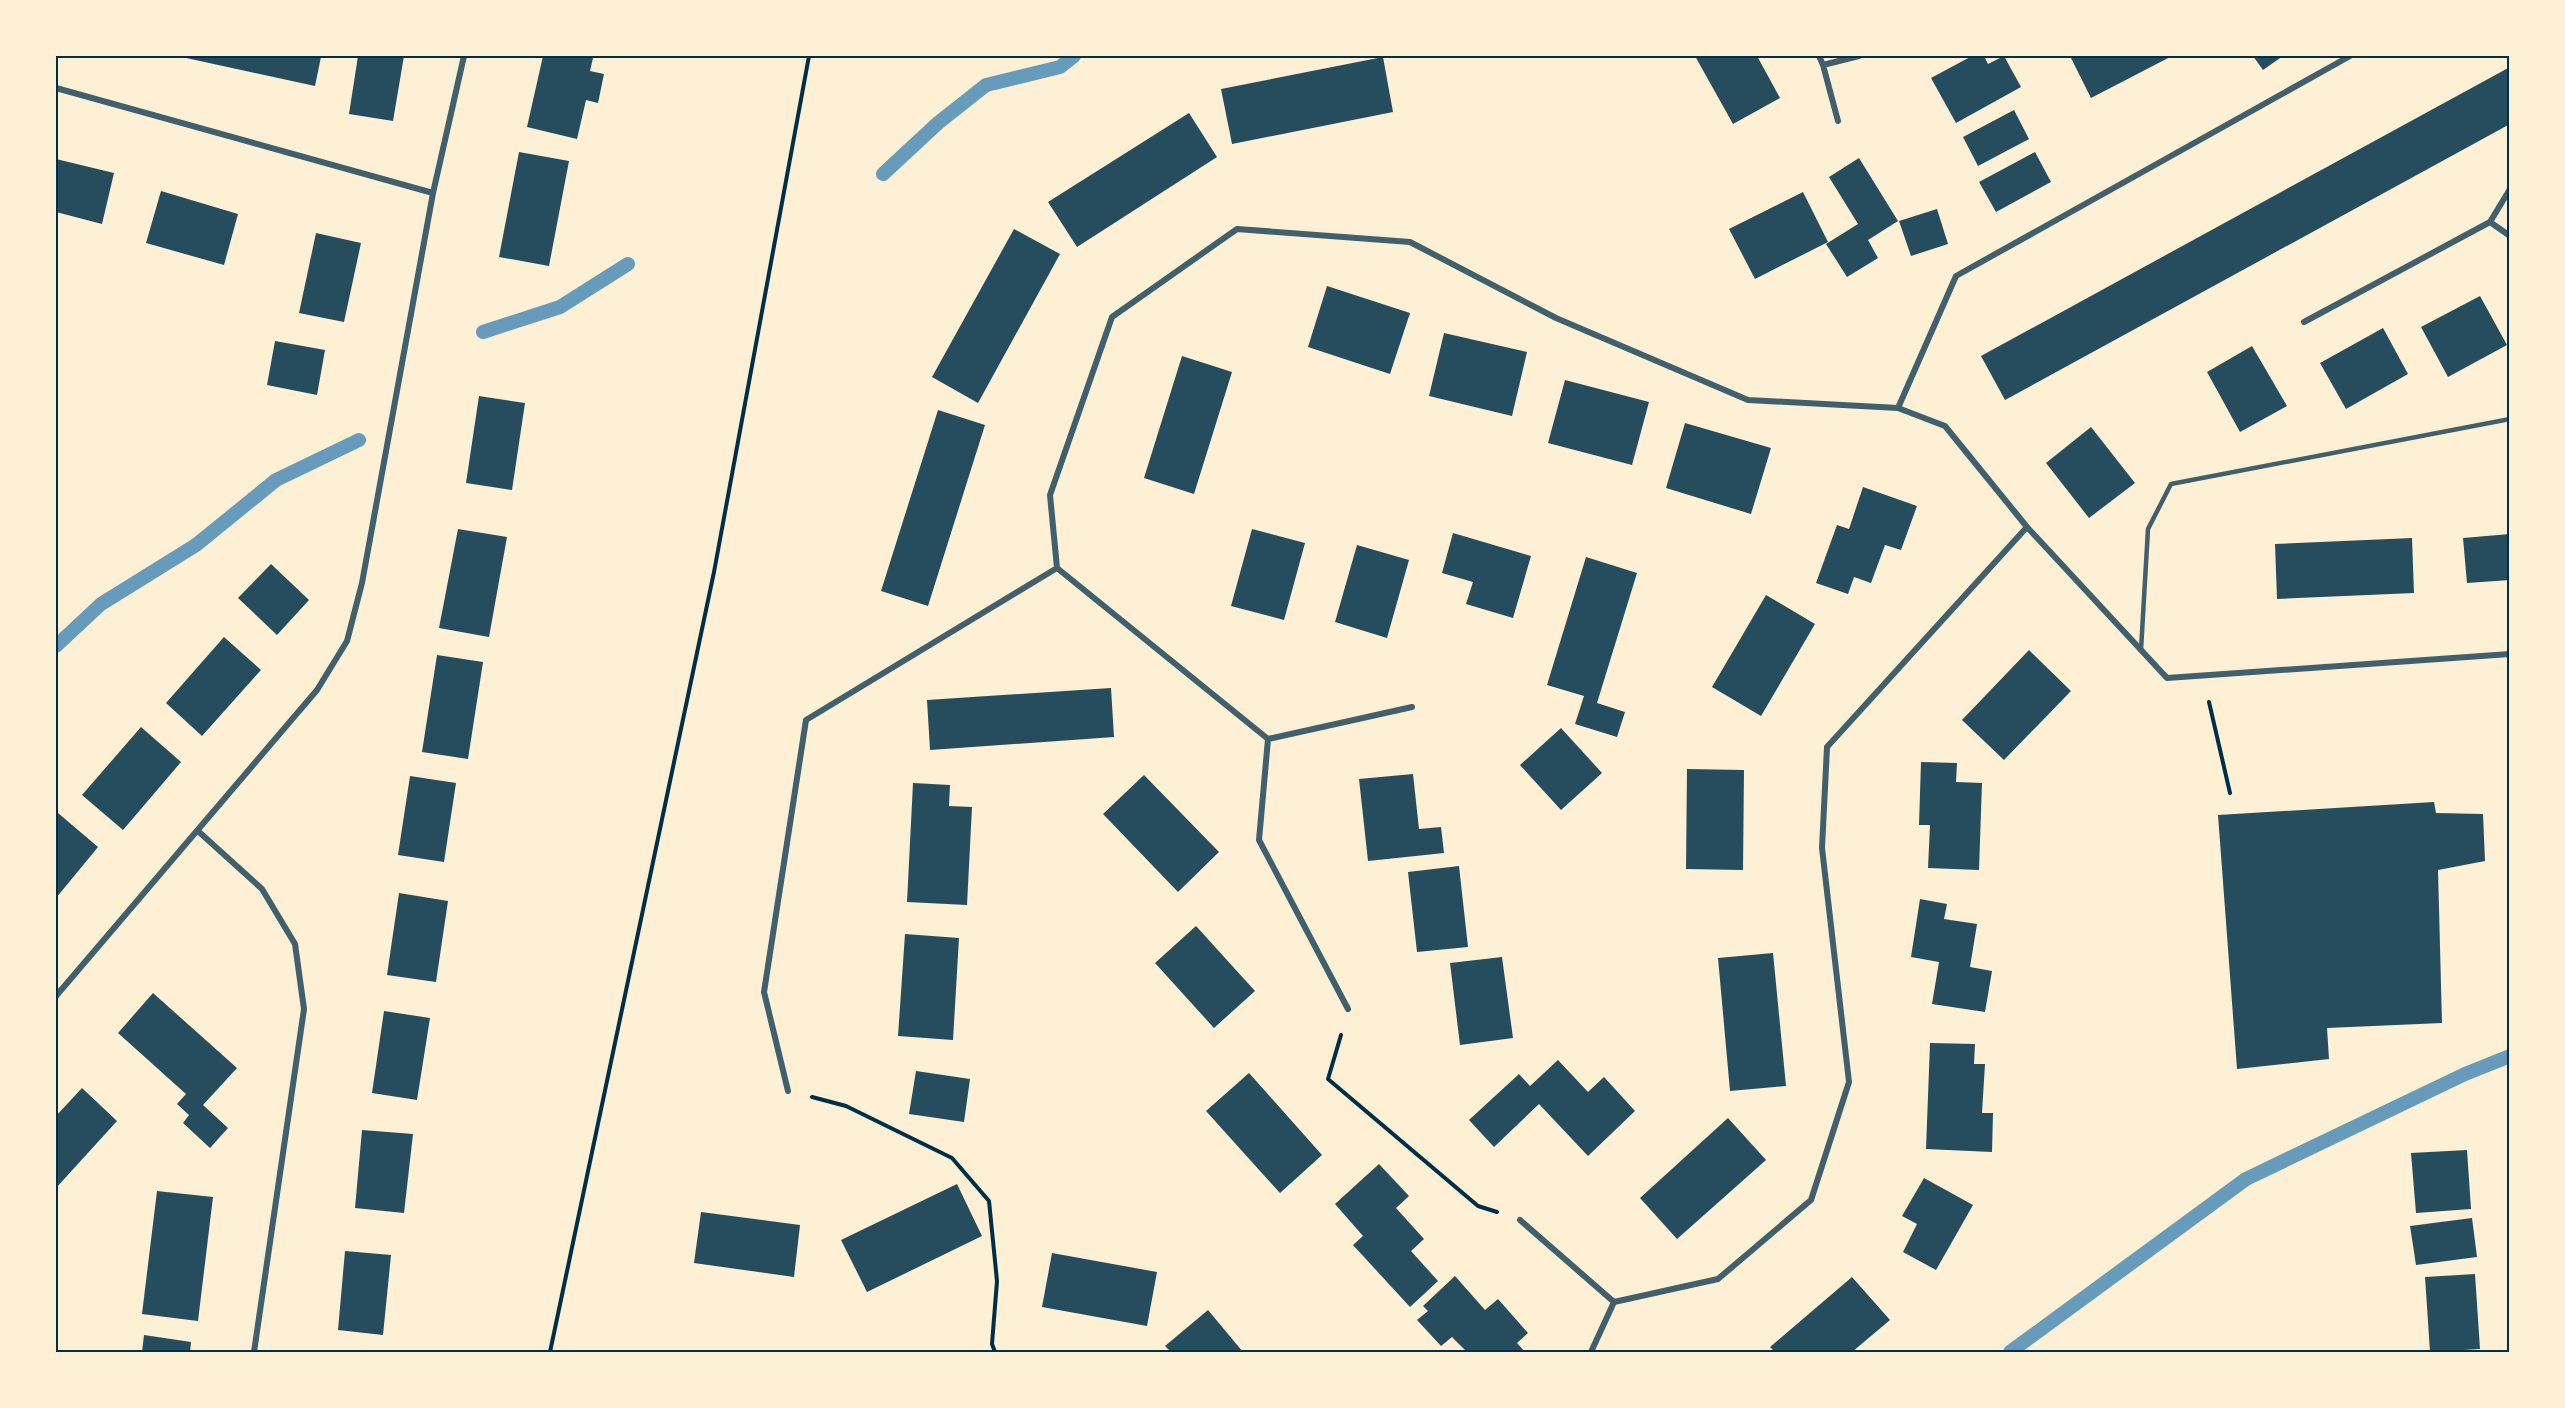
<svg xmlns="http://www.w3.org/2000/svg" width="2565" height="1408" font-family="'Alegreya Sans',sans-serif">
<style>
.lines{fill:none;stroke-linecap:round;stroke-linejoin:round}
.stream{stroke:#669bbc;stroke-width:14}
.building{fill:#264d5e}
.path{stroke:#003049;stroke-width:4}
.service{stroke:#3f606c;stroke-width:4.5}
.minor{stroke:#3f606c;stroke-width:6}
.neatline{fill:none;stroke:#003049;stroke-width:2}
</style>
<rect width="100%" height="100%" fill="#fdf0d5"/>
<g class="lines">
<path class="stream" d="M883 174 938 123 986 85 1060 67 1074 56
M483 332 560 307 628 264
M56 646 101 604 196 545 276 480 359 440
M2010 1352 2246 1179 2465 1074 2510 1056"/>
</g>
<path class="building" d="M177 56H316L321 57 315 86Z
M358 56H404L393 121 349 114Z
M543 56 593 58 590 71 604 74 598 103 586 100 577 139 527 127Z
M1695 56H1757L1780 98 1733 124Z
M1972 56H1984L1988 64 2004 56 2021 87 1956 123 1931 78Z
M2070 56H2172L2091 98Z
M2253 56H2283L2263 70Z
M1383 57 1393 112 1232 144 1221 89Z
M2510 67V124L2005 400 1981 356Z
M2014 110 2029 139 1978 166 1963 137Z
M1189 113 1217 157 1077 247 1048 202Z
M519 152 569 161 549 266 499 257Z
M2035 152 2051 182 1996 212 1979 182Z
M1859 158 1898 221 1868 240 1878 258 1847 277 1826 244 1858 224 1829 177Z
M56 159 114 173 102 224 56 212Z
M161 191 238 214 224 265 146 243Z
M1803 192 1828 242 1755 279 1729 229Z
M1937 209 1948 244 1911 256 1899 221Z
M1014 229 1060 254 978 403 932 377Z
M316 233 361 243 344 322 299 313Z
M1327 286 1410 313 1390 374 1308 347Z
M2480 296 2507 345 2448 377 2421 327Z
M2383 328 2408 374 2346 409 2320 363Z
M1444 333 1527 352 1512 416 1429 396Z
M275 341 325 350 317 395 267 385Z
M2252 346 2287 406 2240 432 2207 372Z
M1182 356 1232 372 1194 494 1144 478Z
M1565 380 1649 402 1632 465 1548 443Z
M479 396 525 403 512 490 466 483Z
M938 410 985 425 928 606 881 591Z
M1685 423 1771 448 1751 514 1666 488Z
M2091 427 2135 483 2089 518 2046 463Z
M1863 487 1917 506 1901 550 1885 545 1871 583 1854 577 1848 594 1816 583 1837 525 1849 529Z
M458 529 507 537 489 637 439 628Z
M1252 529 1305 543 1284 620 1231 606Z
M1453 533 1531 556 1513 618 1466 604 1473 582 1442 573Z
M2510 534V580L2467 583 2463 538Z
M2412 538 2414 593 2277 599 2275 544Z
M1357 545 1409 560 1387 638 1335 622Z
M1586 557 1637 573 1597 703 1625 712 1617 737 1575 724 1584 696 1547 685Z
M271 564 309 600 277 635 238 598Z
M1766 595 1815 624 1761 716 1712 687Z
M224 637 261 670 202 736 166 703Z
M2029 650 2071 691 2004 760 1962 720Z
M437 655 483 662 468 759 422 752Z
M1111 688 1114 737 930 750 927 700Z
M141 727 181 762 123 830 82 795Z
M1561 728 1602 773 1561 810 1520 765Z
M1921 762 1957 763 1956 782 1982 783 1979 870 1928 868 1930 825H1919Z
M1687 769 1744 770 1743 870 1686 869Z
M1413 774 1419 829 1441 827 1444 853 1368 861 1359 779Z
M1144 775 1219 852 1178 892 1103 814Z
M410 776 456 783 444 862 398 855Z
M913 783 950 785 949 806 972 807 967 905 907 902Z
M2434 802 2436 813 2483 814 2485 861 2438 870 2442 1023 2327 1028 2329 1059 2237 1069 2218 815Z
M58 813 98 847 56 898V816Z
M1459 866 1468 947 1417 952 1408 872Z
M399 893 448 901 436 982 387 975Z
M1920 899 1947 904 1944 919 1977 924 1970 967 1992 971 1985 1012 1932 1004 1939 962 1911 957Z
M1196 926 1255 991 1214 1028 1155 963Z
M905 934 959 938 953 1040 898 1036Z
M1773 953 1786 1086 1730 1091 1718 958Z
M1502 957 1513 1038 1460 1045 1450 963Z
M153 993 237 1068 203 1105 228 1128 210 1148 183 1123 189 1115 177 1104 186 1094 118 1033Z
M384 1011 430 1018 417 1100 372 1093Z
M1930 1043 1975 1044 1974 1064H1985L1982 1113H1993L1992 1152 1926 1149Z
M1558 1060 1588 1092 1604 1077 1635 1111 1588 1156 1539 1104 1494 1147 1469 1120 1519 1074 1530 1086Z
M916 1071 970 1079 964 1122 909 1114Z
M1249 1073 1322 1155 1280 1193 1206 1111Z
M82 1088 117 1121 56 1188V1116Z
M1728 1118 1766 1160 1677 1239 1640 1198Z
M362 1130 413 1134 404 1213 355 1208Z
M2467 1150 2471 1209 2416 1213 2411 1153Z
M1379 1164 1409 1196 1396 1208 1424 1239 1411 1251 1438 1281 1410 1307 1353 1245 1363 1236 1335 1204Z
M1924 1178 1973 1205 1936 1270 1903 1252 1917 1224 1902 1216Z
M957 1184 982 1236 867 1292 841 1240Z
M157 1191 213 1197 198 1321 142 1314Z
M701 1212 800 1225 794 1277 694 1263Z
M2472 1218 2477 1257 2416 1265 2410 1226Z
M345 1251 391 1255 383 1335 338 1330Z
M1052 1253 1157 1272 1147 1326 1042 1307Z
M2475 1274 2480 1349 2430 1352 2425 1277Z
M1455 1276 1485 1310 1498 1299 1528 1333 1517 1343 1525 1352H1467L1452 1337 1441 1346 1417 1320 1428 1311 1423 1306Z
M1852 1277 1890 1320 1852 1352H1775L1770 1347Z
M1208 1310 1243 1352H1171L1165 1346Z
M144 1335 191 1342 190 1352H142Z"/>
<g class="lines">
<path class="path" d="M2209 702 2230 793
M1341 1035 1328 1079 1478 1206 1497 1212
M812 1097 846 1106 952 1158 989 1201 997 1281 992 1344 995 1352
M550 1352 714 572 809 56"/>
<path class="service" d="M2141 650 2148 529 2171 484 2510 419"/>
<path class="minor" d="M1819 56 1823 65
M56 88 433 193
M1838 121 1823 65 1859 56
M2490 222 2510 189
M2304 322 2490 222 2510 236
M1898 408 1956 276 2350 56
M1057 568 1268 739
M198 831 262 889 295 944 304 1009 254 1352
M56 996 317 690 347 641 362 583 433 193 464 56
M1348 1009 1259 840 1268 739 1412 707
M788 1091 764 992 806 720 1057 568 1050 495 1112 317 1237 229 1410 242 1556 318 1748 400 1898 408 1945 426 2027 527 2167 678 2510 654
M1520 1220 1614 1302 1718 1279 1811 1200 1849 1082 1822 848 1827 747 2027 527
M1591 1352 1614 1302"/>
</g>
<rect width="2565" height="1408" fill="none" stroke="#fdf0d5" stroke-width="114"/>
<rect x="57" y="57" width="2451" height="1294" class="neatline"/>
</svg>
